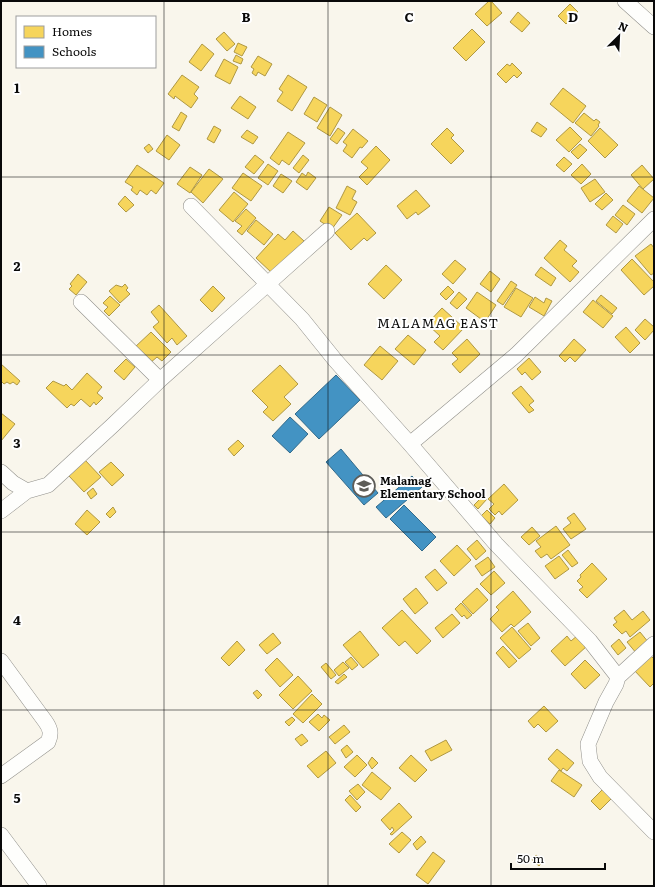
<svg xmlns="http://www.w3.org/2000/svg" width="655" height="887" font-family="Literata,serif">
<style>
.homes{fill:#f6d55c;stroke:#af9843}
.schools{fill:#4393c3;stroke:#326a8b}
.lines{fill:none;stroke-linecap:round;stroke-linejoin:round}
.street-casing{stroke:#91908b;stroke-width:16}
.street{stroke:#fefefc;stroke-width:15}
.grid{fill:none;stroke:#090909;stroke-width:1;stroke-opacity:0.55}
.labels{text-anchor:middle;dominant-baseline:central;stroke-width:4;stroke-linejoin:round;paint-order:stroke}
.poi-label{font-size:11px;font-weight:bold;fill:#090909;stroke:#fff;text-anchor:start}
.quarter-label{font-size:13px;letter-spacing:1px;fill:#090909;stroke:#fff}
.grid-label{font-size:13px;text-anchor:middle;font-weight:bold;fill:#090909;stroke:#fff;stroke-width:4;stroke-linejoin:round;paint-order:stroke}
</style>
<rect width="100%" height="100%" fill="#f9f6ec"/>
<path class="homes" d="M489 1H491L502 13 487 26 475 14Z
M570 4 578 12 566 24 558 16Z
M518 12 530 23 522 32 510 22Z
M472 29 485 42 466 61 453 48Z
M224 32 235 44 227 51 216 39Z
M238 43 247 47 242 56 234 52Z
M202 44 214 54 201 71 189 62Z
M236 55 243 59 241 64 233 61Z
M258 56 272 64 265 76 258 72 256 76 252 73 254 69 251 67Z
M224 59 238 67 230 84 215 76Z
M512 63 522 73 517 78 514 75 506 83 497 74 507 64 510 66Z
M182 75 199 87 194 94 198 98 191 108 175 96 174 99 168 94Z
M288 75 307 87 292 111 277 101 283 92 279 89Z
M563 88 586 106 573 123 550 104Z
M240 96 256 107 248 119 231 108Z
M314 97 327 105 317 122 304 114Z
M330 107 342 115 330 136 317 128Z
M181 112 187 116 179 131 172 127Z
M584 113 594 121 596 119 600 122 598 125 599 126 591 136 575 123Z
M537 122 547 129 541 137 531 131Z
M214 126 221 130 214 143 207 139Z
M570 127 582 139 569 152 556 140Z
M338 128 345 133 337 144 330 139Z
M447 128 454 135 451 138 464 151 451 164 431 144Z
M600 128 618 145 605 158 588 141Z
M353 129 368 141 362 148 360 147 352 158 343 151 347 145 343 142Z
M247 130 258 137 253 144 241 137Z
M288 132 305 143 289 165 282 160 279 165 270 158Z
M167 135 180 145 169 160 156 151Z
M149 144 153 149 148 153 144 148Z
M580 144 587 150 578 159 571 152Z
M376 146 390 160 367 185 359 177 368 168 361 162Z
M255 155 264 162 254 174 245 167Z
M303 155 309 160 299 173 293 168Z
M564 157 572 164 564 172 556 165Z
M268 164 278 171 268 185 258 178Z
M582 164 591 174 581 184 571 175Z
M137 165 164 183 156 194 151 190 147 195 140 190 137 195 131 190 133 187 125 182Z
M642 165 654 179 643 189 631 175Z
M190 167 202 175 190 193 177 184Z
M209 169 223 179 203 203 191 192Z
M308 172 316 178 307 190 296 182 302 173 306 176Z
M243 173 262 186 251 201 232 188Z
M281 174 292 181 283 193 273 186Z
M595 179 605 192 590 202 581 188Z
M347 186 356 191 352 199 357 202 350 215 336 208Z
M639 186 654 198 642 213 627 201Z
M416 190 430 206 418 215 416 212 407 219 397 206Z
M234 192 248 204 233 222 219 210Z
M606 193 613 200 602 210 595 204Z
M125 196 134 205 126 212 118 204Z
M623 205 635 214 627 225 615 215Z
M329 207 342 215 332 229 320 221Z
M246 209 256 218 242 235 237 231 242 226 235 221Z
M357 213 376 233 367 241 364 238 351 250 335 233Z
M613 216 623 224 616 233 606 225Z
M256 220 273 234 264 245 247 231Z
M293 231 304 241 272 273 256 258 278 234 285 240Z
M560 240 567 246 564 250 577 261 572 266 579 272 570 282 544 258Z
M651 244 654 248V273L651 275 635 256Z
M632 259 654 282V286L644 295 621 270Z
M455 260 466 269 453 284 442 274Z
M386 265 402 280 384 299 368 284Z
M541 267 556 278 551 286 535 275Z
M490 271 500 279 491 292 480 284Z
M78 274 87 282 76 295 69 289 72 286 70 284Z
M511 281 517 285 503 305 497 301Z
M125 284 128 288 126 290 130 294 120 303 109 291 116 285 122 287Z
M213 286 225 298 212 312 200 300Z
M448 286 454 292 446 300 440 294Z
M516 288 533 298 521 317 504 307Z
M459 292 467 299 457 309 450 303Z
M477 292 496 305 485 322 466 308Z
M601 295 617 308 612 314 596 301Z
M110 296 120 305 109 316 104 311 108 307 103 303Z
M535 297 544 303 546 298 552 301 544 316 529 307Z
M593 300 613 316 603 328 583 312Z
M159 305 187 336 177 345 172 338 167 343 153 327 159 322 151 312Z
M442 308 464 328 443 350 434 342 440 336 427 324Z
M645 319 654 327V330L645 340 635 330Z
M626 327 640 343 630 353 615 337Z
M151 332 171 352 162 361 157 357 150 363 134 348Z
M408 335 426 350 414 365 395 349Z
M467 339 480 354 460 373 452 364 458 359 452 353Z
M574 339 586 350 575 362 570 357 565 362 559 356Z
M380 346 398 361 382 380 364 365Z
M529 358 541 372 532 380 525 372 522 375 517 369Z
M126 359 135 367 124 380 114 371Z
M1 364 20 381 17 385 13 382 10 384 7 382 4 384 1 381Z
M280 365 298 384 284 397 291 404 273 421 263 412 268 407 252 391Z
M87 373 102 387 97 393 103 398 96 405 94 402 90 407 81 399 74 406 71 404 67 408 46 388 53 381 64 386 66 384 72 390Z
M521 386 534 401 529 405 534 410 529 413 512 393Z
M1 413 15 424 1 441Z
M238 440 244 446 234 456 228 449Z
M85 460 101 477 84 492 69 476Z
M111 462 124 475 112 486 99 472Z
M504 484 518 500 502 515 499 511 495 515 489 509 494 504 488 499Z
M93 488 97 494 91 499 87 493Z
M483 496 487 499 478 509 474 505Z
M113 507 116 512 110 518 106 514Z
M87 510 100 522 87 535 75 524Z
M487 510 495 518 490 524 481 516Z
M574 513 586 529 571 539 563 529 571 523 567 518Z
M556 526 570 545 551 559 547 554 541 558 535 551 541 547 536 541Z
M532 527 540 536 529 545 521 537Z
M477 540 486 551 476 560 467 549Z
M457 545 471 560 454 576 440 561Z
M568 550 578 563 572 567 562 555Z
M559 556 569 569 555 579 545 566Z
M488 557 495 567 482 576 475 566Z
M592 563 607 579 587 598 579 590 583 587 577 581 581 577 580 575Z
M435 569 447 583 437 591 425 577Z
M494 571 505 583 491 595 480 584Z
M416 588 428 603 415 614 403 599Z
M477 588 488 600 473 614 462 602Z
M513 591 531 612 514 627 511 624 502 632 490 619 499 610 496 607Z
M461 603 472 615 467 619 464 615 462 617 455 609Z
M402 610 431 641 417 654 405 641 399 646 382 628Z
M624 610 632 620 643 611 650 620 630 637 626 631 622 634 613 625 617 622 614 618Z
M452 614 460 623 443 638 435 628Z
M528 623 540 638 531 646 518 631Z
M512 627 531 649 519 659 500 638Z
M360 631 379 655 363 668 343 645Z
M640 632 649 643 637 654 627 642Z
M273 633 281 643 267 654 259 645Z
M578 635 587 646 565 666 551 651 567 636 571 641Z
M619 639 626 648 618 655 611 646Z
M237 641 245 650 229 666 221 658Z
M503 646 517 661 509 668 496 653Z
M649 654 654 659V683L650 687 633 669Z
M351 657 358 665 352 670 345 662Z
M277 658 293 675 280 687 265 670Z
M585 660 600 675 585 689 571 674Z
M343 662 349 668 339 676 334 670Z
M326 663 336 675 331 679 321 667Z
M344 674 347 677 338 684 335 682Z
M298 676 312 691 293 709 279 695Z
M257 690 262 695 258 699 253 693Z
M312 694 322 704 303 723 293 714Z
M544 706 558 721 546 732 538 724 534 728 528 721Z
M318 714 322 718 324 715 330 720 319 731 309 722Z
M292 717 295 720 289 726 285 722Z
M344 725 350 732 335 744 329 737Z
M302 734 308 741 301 746 295 739Z
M446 740 452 750 431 761 425 751Z
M347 745 353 752 346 758 341 750Z
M557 749 574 763 567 771 563 768 561 771 548 759Z
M326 751 336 763 318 778 307 766Z
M357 755 367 765 355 777 344 767Z
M411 755 427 770 415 782 399 768Z
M372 757 378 763 372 769 368 763Z
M559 770 582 785 574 797 551 781Z
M372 772 391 788 381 800 362 785Z
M358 784 365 792 357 800 349 791Z
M605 787 614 796 600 810 591 801Z
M350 795 361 807 356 812 345 800Z
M399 803 412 817 392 835 390 834 394 830 392 827 390 830 381 820Z
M402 832 411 840 399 853 389 844Z
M421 836 426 842 417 850 413 844Z
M433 852 445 861 428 884 416 875Z
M536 855 543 861 539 866 532 860Z"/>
<path class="schools" d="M336 375 360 400 319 439 295 414Z
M290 417 308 434 290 453 272 436Z
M341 449 378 493 364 505 326 462Z
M412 476 422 487 386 518 376 507Z
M404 505 436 537 422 551 390 519Z"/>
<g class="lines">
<g class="street-casing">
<path id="street" d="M625 1 654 27
M191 206 302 319 335 360 410 444 496 544 590 641 618 677 616 684 606 702 588 744 590 761 600 777 654 832
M81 302 160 380
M410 444 516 355 654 219
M1 472 13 483 27 491 48 485 113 425 160 380 327 231
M1 511 27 491
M1 661 45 721C50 728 52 733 48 742L1 776
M618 677 654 644
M1 835 39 886"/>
</g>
<use href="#street" class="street"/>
</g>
<path class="grid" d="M164 1V886M328 1V886M491 1V886M1 177H654M1 355H654M1 532H654M1 710H654"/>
<defs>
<g id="school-ring" transform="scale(1.15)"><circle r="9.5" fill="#fff" stroke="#5d5c58" stroke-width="1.5"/><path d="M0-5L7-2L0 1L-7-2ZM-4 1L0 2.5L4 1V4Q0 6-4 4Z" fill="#5d5c58"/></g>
</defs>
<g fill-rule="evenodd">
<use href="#school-ring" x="364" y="486"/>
</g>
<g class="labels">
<g class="poi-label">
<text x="380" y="480">Malamag<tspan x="380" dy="13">Elementary School</tspan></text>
</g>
<g class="quarter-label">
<text x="438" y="322">MALAMAG EAST</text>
</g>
</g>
<g class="grid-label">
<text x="246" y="22">B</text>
<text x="409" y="22">C</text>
<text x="573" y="22">D</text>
<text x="17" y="93">1</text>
<text x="17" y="271">2</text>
<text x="17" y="448">3</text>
<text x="17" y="625">4</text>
<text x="17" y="803">5</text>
</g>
<rect width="655" height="887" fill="none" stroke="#090909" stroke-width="4"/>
<rect x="16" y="16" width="140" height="52" fill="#ffffff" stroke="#9d9d9d"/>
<rect x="24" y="26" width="20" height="12" fill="#f6d55c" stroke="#9d9d9d"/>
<text x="52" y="36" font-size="12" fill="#090909">Homes</text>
<rect x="24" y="46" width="20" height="12" fill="#4393c3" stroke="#9d9d9d"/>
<text x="52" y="56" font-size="12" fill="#090909">Schools</text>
<g transform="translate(619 36) rotate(24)" stroke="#ffffff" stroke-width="3" paint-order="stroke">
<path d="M0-3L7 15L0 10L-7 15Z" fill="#090909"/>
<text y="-6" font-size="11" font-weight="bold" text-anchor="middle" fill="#090909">N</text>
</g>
<path d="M511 863v6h94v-6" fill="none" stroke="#090909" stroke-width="2"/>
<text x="517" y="863" font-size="12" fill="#090909" stroke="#ffffff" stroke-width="3" paint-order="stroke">50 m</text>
</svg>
